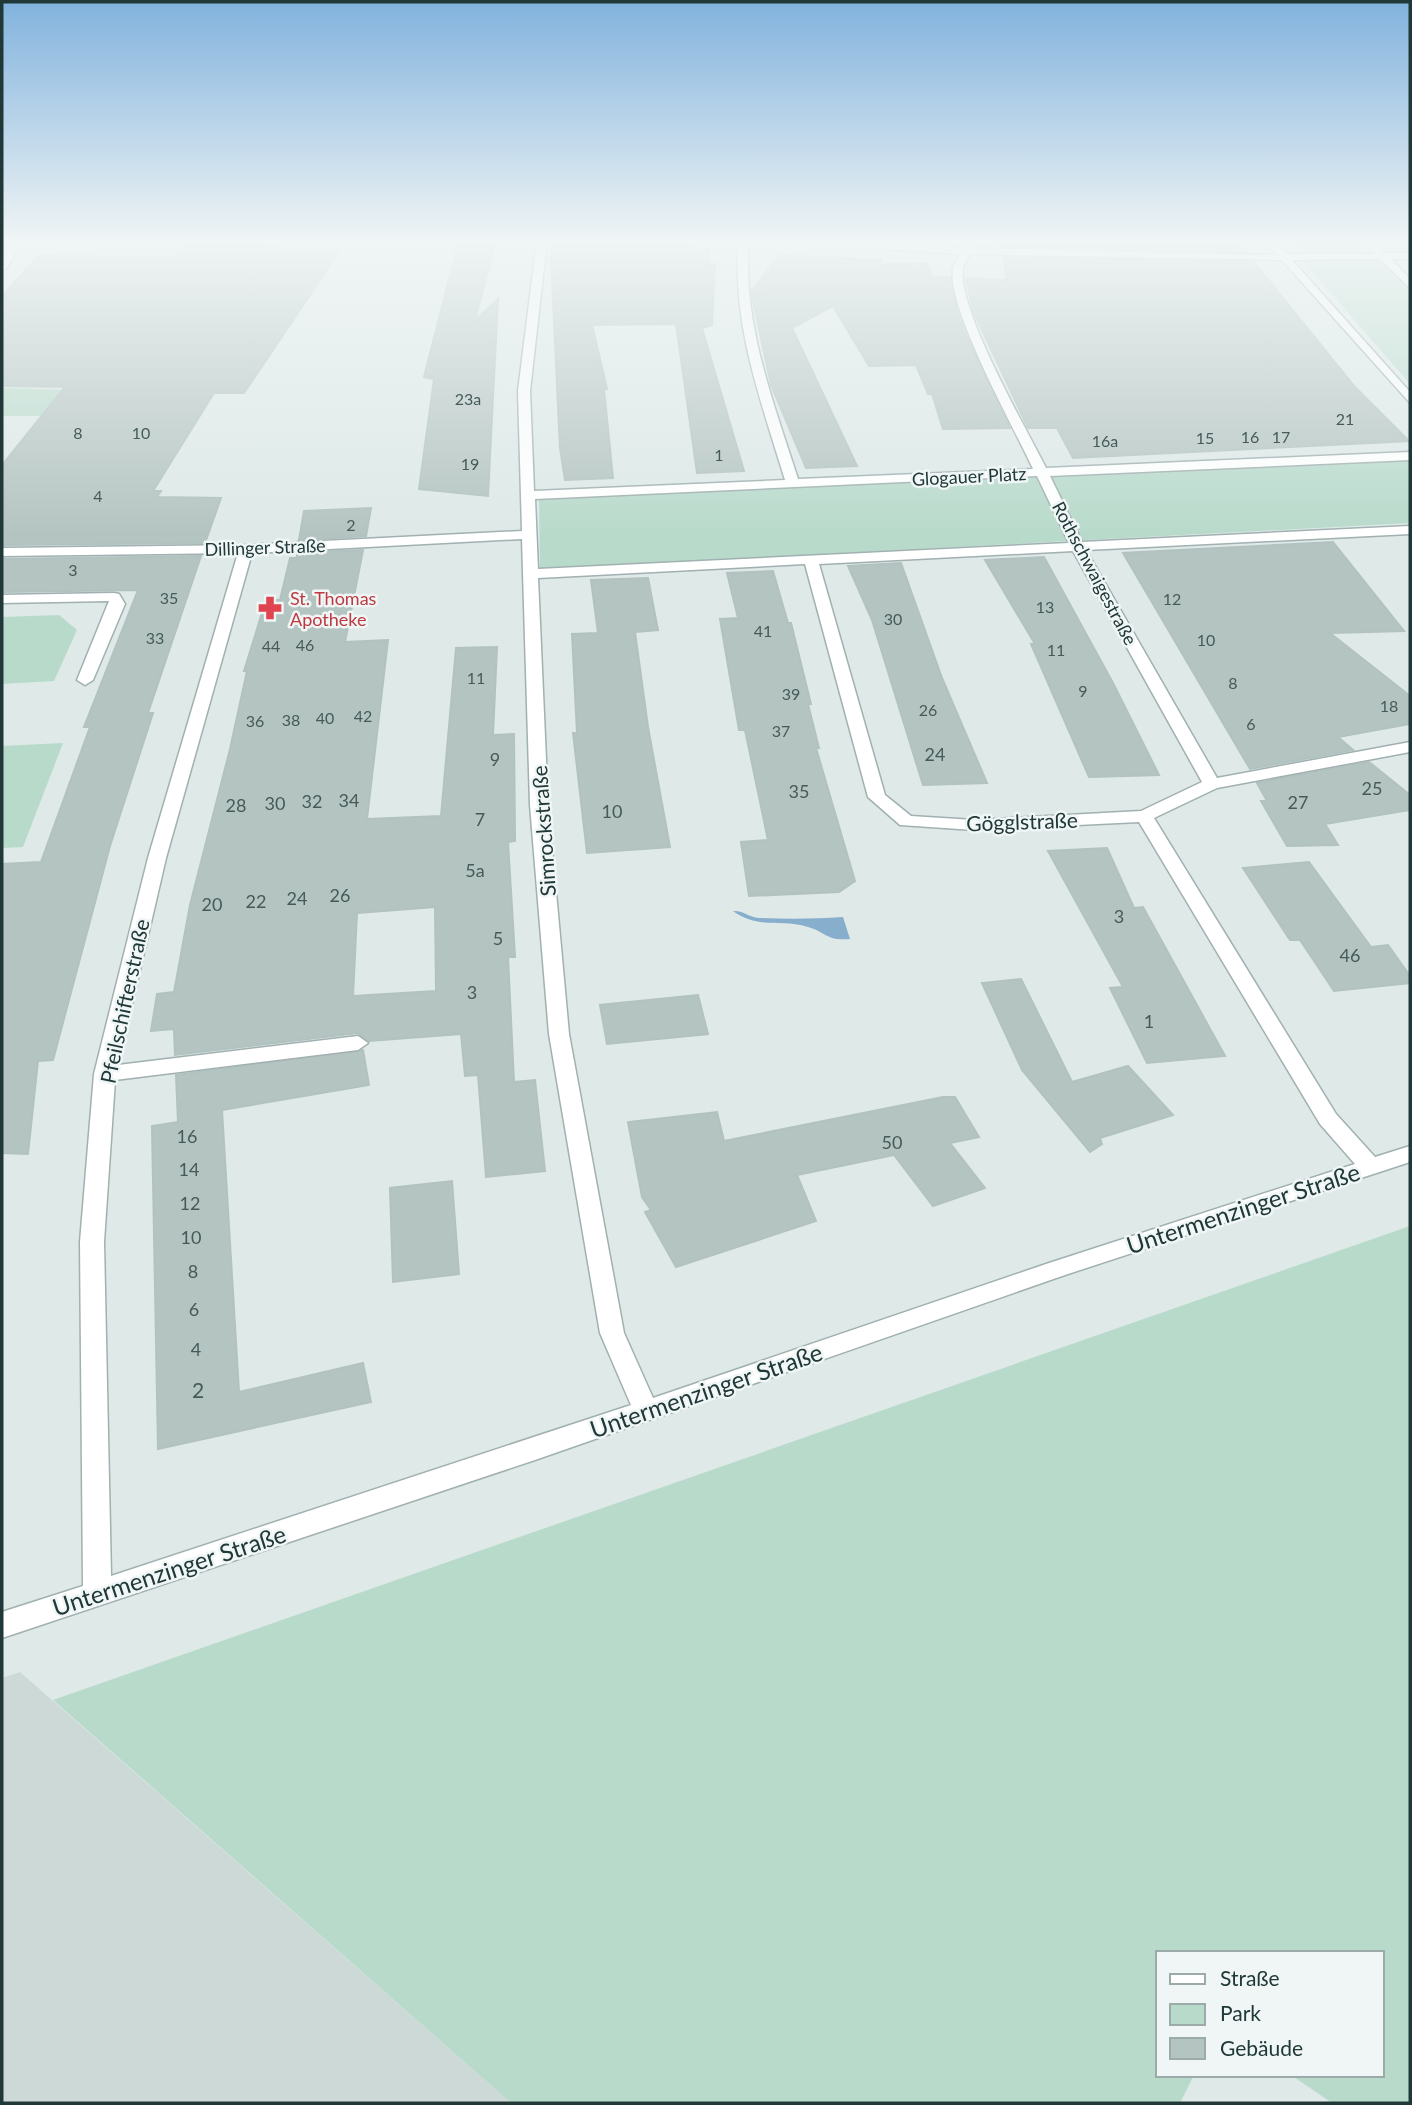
<svg xmlns="http://www.w3.org/2000/svg" width="1412" height="2105" font-family="Lato,sans-serif">
<style>
.built{fill:#cdd9d7}
.green{fill:#b8dacb}
.water{fill:#88aecd}
.building{fill:#b4c4c1;stroke:#b1c2c0;stroke-width:2;fill-rule:evenodd}
.lines{fill:none;stroke-linecap:round;stroke-linejoin:round}
.minor-casing{stroke:#a1b0b0;stroke-width:3}
.minor{fill:#fff;fill-rule:evenodd}
.labels{text-anchor:middle;dominant-baseline:central;stroke-width:5;stroke-linejoin:round;paint-order:stroke}
.far-number-label{font-size:16px;fill:#455b5a}
.far-street-label{font-size:18px;fill:#203838;stroke:#eff6f5}
.far-health-label{font-size:18px;fill:#be3a42;stroke:#eff6f5;text-anchor:start}
.number-label{font-size:18px;fill:#455b5a}
.street-label{font-size:21px;fill:#203838;stroke:#eff6f5}
.near-number-label{font-size:21px;fill:#455b5a}
.near-street-label{font-size:24px;fill:#203838;stroke:#eff6f5}
</style>
<rect width="100%" height="100%" fill="#dee9e8"/>
<path class="built" d="M20 1672 511 2103H2V1678Z"/>
<path class="green" d="M1289 240H1353L1363 250H1298Z
M1304 262H1386L1410 289V384Z
M3 388 184 393 168 416H2Z
M1410 460V523L540 569 539 497Z
M59 615 77 630 54 681 2 684V617Z
M63 743 23 847 2 848V746Z
M1410 1226V2103H1332L1291 2075H1382V1953H1158V2075H1194L1180 2103H511L53 1700Z"/>
<path class="water" d="M733 911C743 910 748 917 759 918 787 919 815 919 843 917L850 939C826 941 828 933 808 927 780 918 759 930 733 911Z"/>
<path class="building" d="M459 240H496L475 320 498 299 488 496 419 489 434 379 424 377Z
M550 240H617L709 249 708 264H715L712 325 702 328 744 471 697 473 676 324 592 325 607 389H604L613 478 565 480 560 448Z
M1002 240H1236L1246 252 1002 246Z
M185 245 341 249 244 393H214L153 491H161L157 497 221 498 205 543 2 545V465L65 387 2 386V296L39 255 173 258Z
M779 255 881 260 882 264 927 263 932 277H951L957 311 968 340 1010 428 943 429 932 394H928L916 365 869 366 833 306 792 328 857 466 806 468 771 385 753 301 752 290Z
M1004 257 1254 262 1354 386 1409 441 1073 458 1057 428H1028L973 311 966 278 1006 280Z
M371 508 366 536 299 540 304 511Z
M1333 542 1404 631 1330 633 1410 696V724L1338 737 1353 750 1250 769 1123 553Z
M363 550 345 642 388 640 367 819 441 816 456 648 497 647 493 735 514 734 515 841 508 842 515 957H508L514 1082 535 1080 545 1171 486 1177 478 1075 465 1076 461 1034 369 1041 358 1033 175 1055 174 1029 151 1031 157 994 174 992 190 905 230 749 247 671H244L266 600H280L290 558H297V553ZM435 907 436 991 353 996 357 913Z
M201 556 148 713H153L110 846 53 1060 38 1061 28 1154 2 1153V864L41 862 90 727H84L138 590 2 592V559Z
M1044 557 1113 683 1159 775 1089 777 1031 644H1035L985 560Z
M901 563 942 678 987 783 923 785 872 620 848 566Z
M773 571 788 623H791L811 704H808L819 748H816L855 881 839 892 749 896 741 842 768 840 745 730H739L720 619 738 618 727 573Z
M648 578 658 630 635 632 648 727 670 847 587 853 573 733H577L572 634 598 633 591 580Z
M1369 762 1410 795V810L1325 824 1338 845 1287 846 1261 801H1267L1257 783Z
M1107 848 1134 908 1143 907 1225 1056 1147 1063 1110 988 1123 987 1048 851Z
M1309 862 1371 947 1388 945 1410 976V983L1334 991 1300 940H1290L1243 868Z
M1021 979 1072 1082 1128 1066 1173 1115 1100 1138 1102 1144 1090 1152 1022 1070 982 983Z
M698 995 708 1034 607 1044 600 1005Z
M363 1050 369 1085 222 1110 239 1392 363 1363 371 1402 158 1449 152 1126 178 1122 176 1075Z
M943 1097H955L979 1137 950 1143 985 1188 933 1206 894 1155 797 1175 816 1221 676 1267 645 1212 651 1210 642 1197 628 1122 717 1112 724 1141Z
M452 1181 459 1274 393 1282 390 1188Z"/>
<g class="lines">
<g class="minor-casing">
<path id="minor" d="M13 240H23L6 269 2 270V259Z
M537 240H547L530 391 534 491 785 480C761 401 731 323 739 240H749C742 323 773 401 798 479L1033 469C1015 429 946 307 953 269 954 264 958 258 960 254L794 243 789 240 962 248 967 240H973L972 248 1256 255H1277L1264 240H1274L1287 254H1375L1362 240H1372L1385 253H1410V259H1391L1410 279V288L1380 259 1292 260 1410 392V403L1282 260 970 254C968 258 964 264 963 269 957 309 1026 428 1046 468L1410 452V460L1050 476 1082 542 1410 526V534L1086 550 1217 778 1410 742V752L1217 788 1154 818 1336 1114 1375 1157 1410 1146V1162L1065 1275 535 1460 2 1638V1612L83 1586 80 1242 94 1074 148 858 238 553 2 556V548L246 545 522 531 518 391ZM1037 476 1069 543 538 569 535 499ZM522 539 530 805 549 1034 600 1333 631 1405 111 1576 104 1242 115 1080 358 1050 368 1043 358 1036 118 1065 166 858 252 553ZM1073 551 1202 782 1141 811 974 820 911 816 885 795 819 564ZM805 564 868 797 900 825 974 830 1139 822 1320 1124 1355 1164 1049 1263 653 1398 624 1333 569 1034 548 805 538 578Z
M114 593 119 594 125 604 93 680 85 685 77 680 109 601 2 603V595Z"/>
</g>
<use href="#minor" class="minor"/>
</g>
<linearGradient id="sky" x2="0" y2="1"><stop stop-color="#81b2dd"/><stop offset="0.45" stop-color="#f0f5f5"/><stop offset="1" stop-color="#f0f5f5" stop-opacity="0"/></linearGradient>
<rect width="1412" height="535" fill="url(#sky)"/>
<defs>
<g id="pharmacy-bare" transform="scale(1.89)"><path d="M-2-6h4v4h4v4h-4v4h-4v-4h-4v-4h4Z" fill="#e0444e" stroke="#eff6f5" stroke-width="2.5" paint-order="stroke"/></g>
</defs>
<g fill-rule="evenodd">
<use href="#pharmacy-bare" x="270" y="608"/>
</g>
<g class="labels">
<g class="far-number-label">
<text x="468" y="398">23a</text>
<text x="1345" y="418">21</text>
<text x="78" y="432">8</text>
<text x="141" y="432">10</text>
<text x="1250" y="436">16</text>
<text x="1281" y="436">17</text>
<text x="1205" y="437">15</text>
<text x="1105" y="440">16a</text>
<text x="719" y="454">1</text>
<text x="470" y="463">19</text>
<text x="98" y="495">4</text>
<text x="351" y="524">2</text>
<text x="73" y="569">3</text>
<text x="169" y="597">35</text>
<text x="1172" y="598">12</text>
<text x="1045" y="606">13</text>
<text x="893" y="618">30</text>
<text x="763" y="630">41</text>
<text x="155" y="637">33</text>
<text x="1206" y="639">10</text>
<text x="305" y="644">46</text>
<text x="271" y="645">44</text>
<text x="1056" y="649">11</text>
<text x="476" y="677">11</text>
<text x="1233" y="682">8</text>
<text x="1083" y="690">9</text>
<text x="791" y="693">39</text>
<text x="1389" y="705">18</text>
<text x="928" y="709">26</text>
<text x="363" y="715">42</text>
<text x="325" y="717">40</text>
<text x="291" y="719">38</text>
<text x="255" y="720">36</text>
<text x="1251" y="723">6</text>
<text x="781" y="730">37</text>
</g>
<g class="far-street-label">
<text transform="translate(969 476) rotate(-3)">Glogauer Platz</text>
<text transform="translate(265 547) rotate(-2)">Dillinger Straße</text>
<text transform="translate(1095 573) rotate(62)">Rothschwaigestraße</text>
</g>
<g class="far-health-label">
<text x="290" y="598">St. Thomas<tspan x="290" dy="21">Apotheke</tspan></text>
</g>
<g class="number-label">
<text x="935" y="754">24</text>
<text x="495" y="759">9</text>
<text x="1372" y="788">25</text>
<text x="799" y="791">35</text>
<text x="349" y="800">34</text>
<text x="312" y="801">32</text>
<text x="1298" y="802">27</text>
<text x="275" y="803">30</text>
<text x="236" y="805">28</text>
<text x="612" y="811">10</text>
<text x="480" y="819">7</text>
<text x="475" y="870">5a</text>
<text x="340" y="895">26</text>
<text x="297" y="898">24</text>
<text x="256" y="901">22</text>
<text x="212" y="904">20</text>
<text x="1119" y="916">3</text>
<text x="498" y="938">5</text>
<text x="1350" y="955">46</text>
<text x="472" y="992">3</text>
<text x="1149" y="1021">1</text>
<text x="187" y="1136">16</text>
<text x="892" y="1142">50</text>
<text x="189" y="1169">14</text>
<text x="190" y="1203">12</text>
<text x="191" y="1237">10</text>
<text x="193" y="1271">8</text>
<text x="194" y="1309">6</text>
<text x="196" y="1349">4</text>
</g>
<g class="street-label">
<text transform="translate(1022 821) rotate(-2)">Gögglstraße</text>
<text transform="translate(543 831) rotate(-94)">Simrockstraße</text>
<text transform="translate(124 1001) rotate(-78)">Pfeilschifterstraße</text>
</g>
<g class="near-number-label">
<text x="198" y="1389">2</text>
</g>
<g class="near-street-label">
<text transform="translate(1243 1208) rotate(-18)">Untermenzinger Straße</text>
<text transform="translate(706 1390) rotate(-19)">Untermenzinger Straße</text>
<text transform="translate(169 1570) rotate(-18)">Untermenzinger Straße</text>
</g>
</g>
<rect width="1412" height="2105" fill="none" stroke="#203838" stroke-width="7"/>
<rect x="1156" y="1951" width="228" height="126" fill="#eff6f5" stroke="#9caaa9" stroke-width="2"/>
<rect x="1170" y="1974" width="35" height="10" fill="#ffffff" stroke="#9caaa9" stroke-width="2"/>
<text x="1220" y="1986" font-size="21" fill="#203838">Straße</text>
<rect x="1170" y="2004" width="35" height="21" fill="#b8dacb" stroke="#9caaa9" stroke-width="2"/>
<text x="1220" y="2021" font-size="21" fill="#203838">Park</text>
<rect x="1170" y="2038" width="35" height="21" fill="#b4c4c1" stroke="#9caaa9" stroke-width="2"/>
<text x="1220" y="2056" font-size="21" fill="#203838">Gebäude</text>
</svg>
